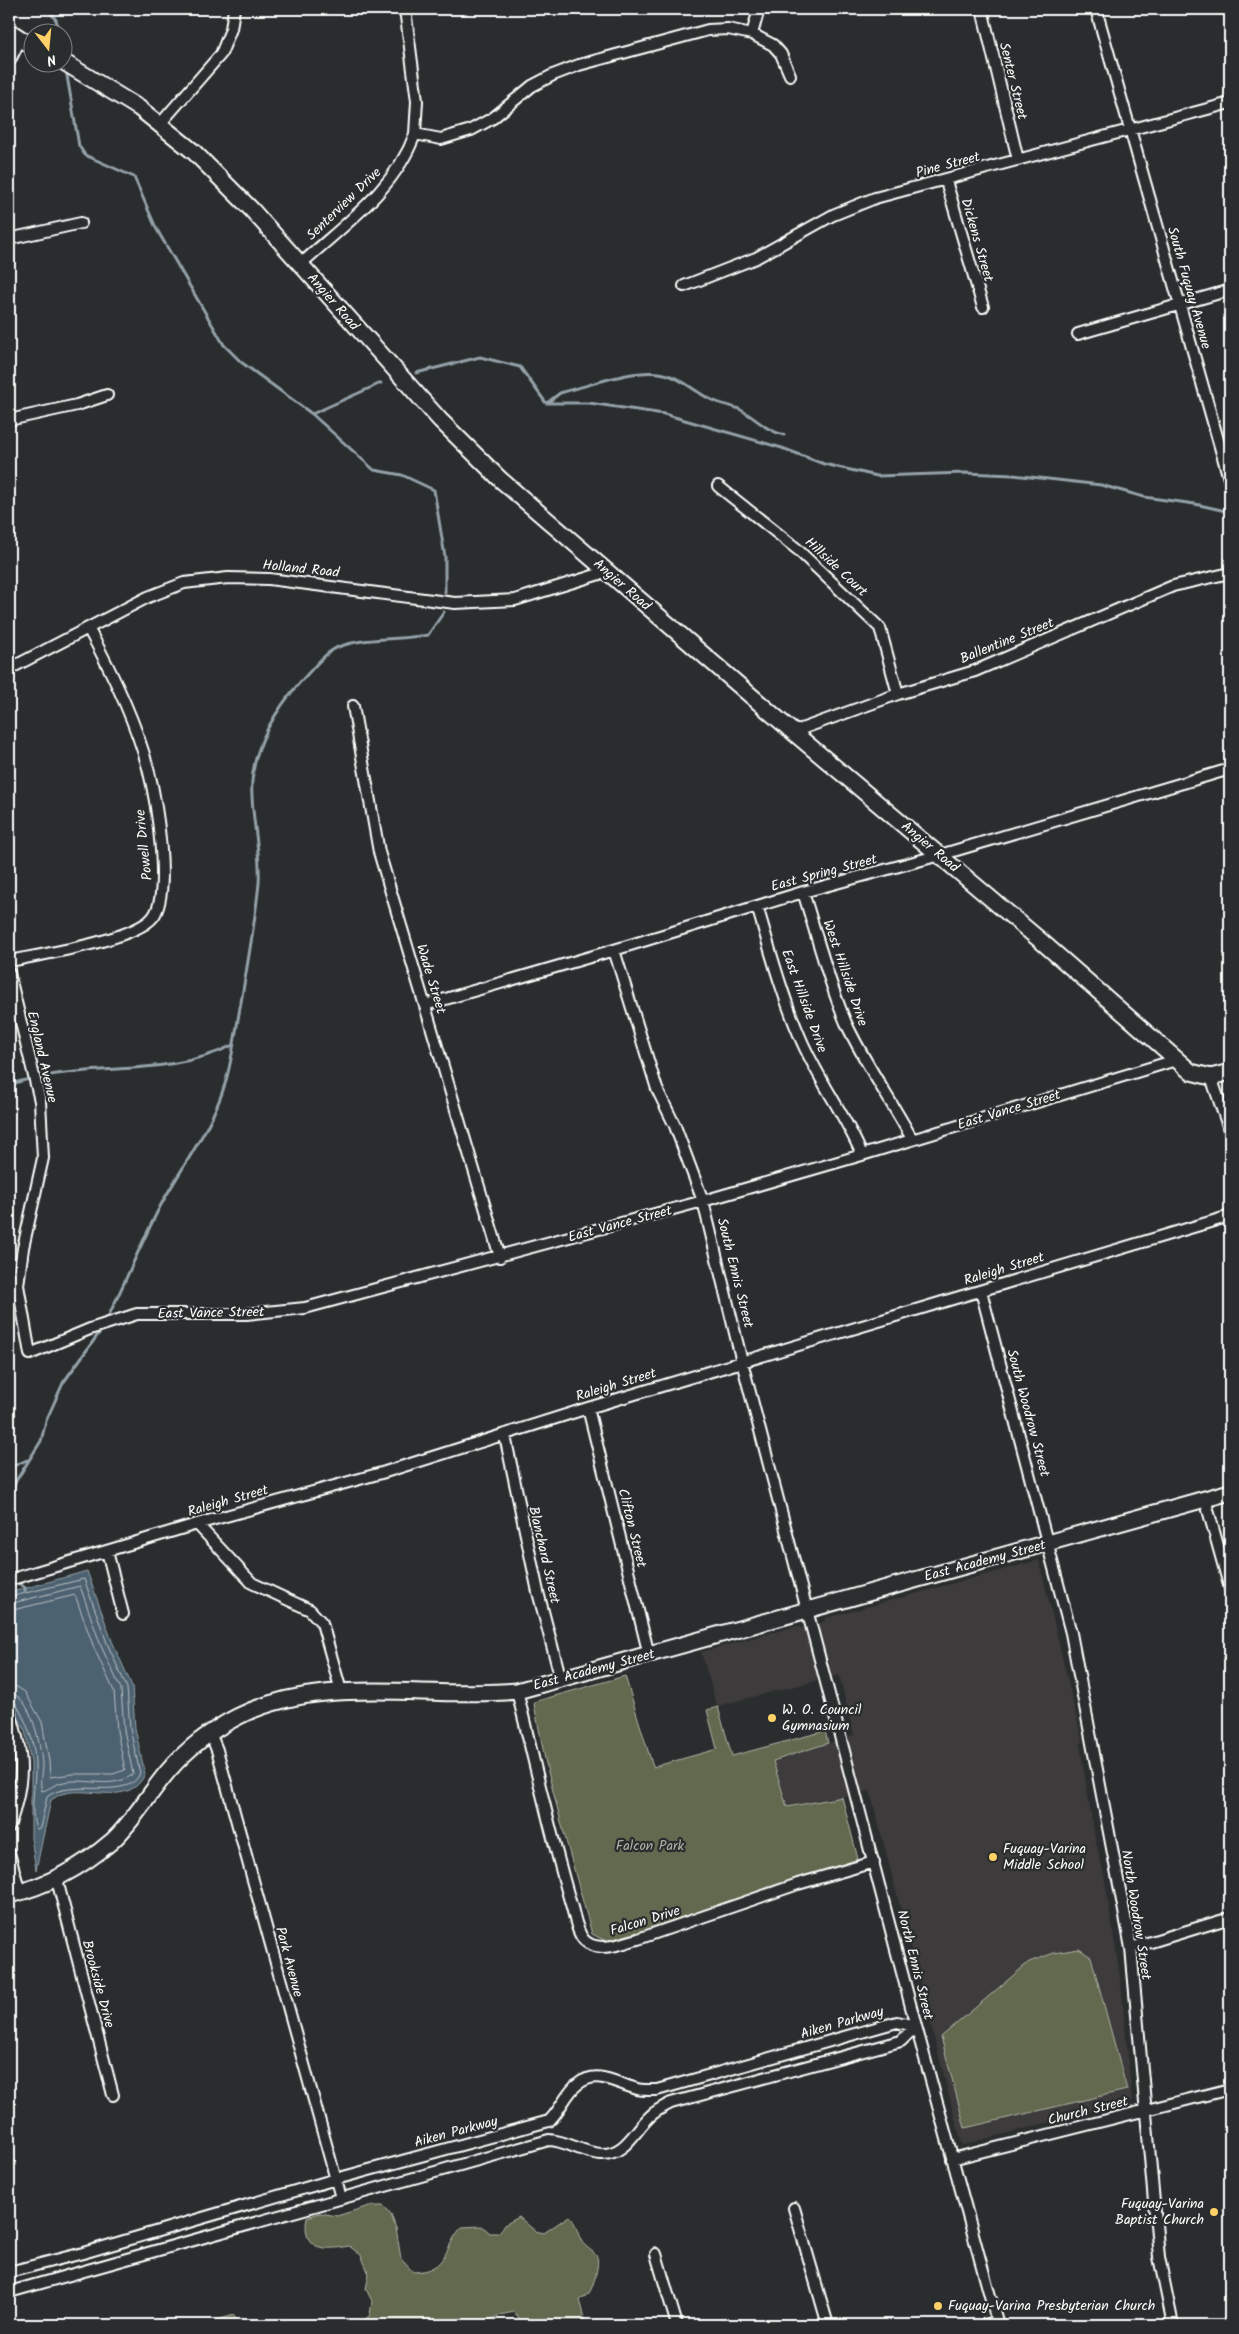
<svg xmlns="http://www.w3.org/2000/svg" width="1239" height="2334" font-family="Kalam,sans-serif">
<style>
.built{fill:#3d3a3a}
.green{fill:#62694f;stroke:#b0b4a7}
.water{fill:#4d6270;stroke:#94a1a9}
.lines{fill:none;stroke-linecap:round;stroke-linejoin:round}
.shore{stroke:#b8c0c6;stroke-width:1}
.stream{stroke:#94a1a9;stroke-width:3}
.street-casing{stroke:#fff;stroke-width:14}
.secondary-casing{stroke:#fff;stroke-width:19}
.street{stroke:#2a2d2e;stroke-width:10}
.secondary{stroke:#2a2d2e;stroke-width:15}
.poi-dot{fill:#ffd166;stroke:#2a2d2e;stroke-width:2}
.labels{text-anchor:middle;dominant-baseline:central;stroke-width:4.5;stroke-linejoin:round;paint-order:stroke}
.street-label{font-size:14px;fill:#fff;stroke:#2a2d2e}
.poi-label{font-size:14px;fill:#fff;stroke:#2a2d2e;text-anchor:start}
.park-label{font-size:14px;fill:#b0b4a7;stroke:#2a2d2e}
</style>
<rect width="100%" height="100%" fill="#2a2d2e"/>
<filter id="ink" filterUnits="userSpaceOnUse"><feTurbulence type="fractalNoise" baseFrequency=".02" numOctaves="2"/><feDisplacementMap in="SourceGraphic" scale="10" xChannelSelector="R" yChannelSelector="G"/><feConvolveMatrix kernelMatrix="1 2 1 2 8 2 1 2 1" color-interpolation-filters="sRGB"/></filter>
<g filter="url(#ink)">
<path class="built" d="M1039 1560 1082 1740 1080 1746 1095 1838 1104 1875 1121 1983 1132 2101 962 2145 870 1791 787 1807 773 1761 854 1735 839 1675 717 1706 701 1652 797 1626 801 1628 824 1622 826 1618Z"/>
<path class="green" d="M625 1676 653 1767 717 1749 707 1710 718 1707 732 1756 825 1731 828 1743 773 1761 787 1807 842 1797 858 1859 639 1932 606 1941 592 1934 562 1826 546 1764 534 1704 537 1701Z
M1079 1949 1091 1957 1127 2090 965 2128 941 2037 1029 1962 1054 1953Z
M369 2206H383L391 2215 396 2228 401 2259 413 2272C449 2271 443 2247 462 2227L482 2226 490 2233H498L506 2224 519 2217 535 2231 544 2233 569 2216C577 2224 576 2230 581 2240 584 2247 593 2250 597 2257 600 2263 593 2288 589 2293 586 2296 582 2298 579 2300L586 2325H525L514 2312 500 2315 487 2321 486 2325H359L370 2315 372 2301 366 2289 369 2274 361 2255 349 2246C323 2251 301 2250 307 2217L320 2213 337 2216Z
M234 2315 238 2325H215L217 2320Z"/>
<path class="water" d="M87 1571 112 1641 132 1686 135 1728 145 1774C130 1808 88 1785 62 1794 58 1795 55 1798 51 1800L36 1870 31 1838V1763L25 1730 9 1701V1593Z"/>
<g class="lines">
<path class="shore" d="M9 1597 84 1579 107 1643 127 1688 130 1729 140 1773C130 1802 70 1777 47 1797L40 1828 36 1829C29 1810 36 1784 35 1764 35 1740 26 1721 15 1702L9 1699
M9 1604 80 1586 101 1646 121 1689 124 1730 133 1774C113 1791 83 1776 60 1783 53 1785 48 1790 42 1791 39 1783 42 1773 42 1764 41 1746 31 1694 9 1693
M9 1611 75 1595 94 1648 114 1691 117 1731 125 1770 113 1774H73L50 1777 49 1761 42 1722 25 1692 17 1687 9 1686"/>
<path class="stream" d="M48 9 56 20 60 32
M62 42 64 56
M66 70 79 146 85 155 134 177 156 228 224 345 241 362 312 414 374 470 402 475 434 490 445 557V592
M416 373 480 357 520 367 546 403H589L664 414 782 448 824 464 877 476 965 473 1013 475 1101 485 1144 497 1195 504 1230 512
M547 403 560 393 570 390C598 383 630 370 659 373 678 375 694 391 710 399 719 404 729 405 739 409 755 417 766 431 784 435
M312 414 381 383
M9 1085C80 1060 164 1080 233 1045
M106 1321C126 1281 142 1240 163 1201 185 1162 212 1127 225 1084 233 1057 236 1029 241 1002 248 962 255 923 259 883 261 854 253 825 252 796 249 752 273 713 301 681 313 669 325 651 341 646 369 637 399 640 428 635L444 612
M9 1468 27 1460
M9 1500 16 1481 41 1441 46 1421 63 1383 102 1329
M9 1566 11 1577 25 1588V1591"/>
<g class="street-casing">
<path id="street" d="M405 9 417 101 415 134
M982 9 1018 160
M1096 9 1230 482
M752 34 759 9
M9 62 20 40
M160 124 221 54 231 29 234 9
M946 181 983 307
M9 239 81 223
M301 264C343 225 395 190 415 134L441 139 471 130 493 118 532 86 553 75 579 65 708 30 728 29 752 34 773 45 781 54 790 75
M684 286 756 258 833 215 875 198 1230 103
M1078 334 1230 290
M9 420 77 405 107 395
M718 486 797 549 880 628 898 694
M9 669 148 597 184 583 228 578 269 579 455 603 515 600 606 572
M353 706 379 852 500 1257
M793 732 898 694 975 671 1173 586 1230 573
M803 892C817 936 828 981 846 1023 865 1064 891 1100 912 1139
M757 906C770 950 782 995 800 1037 817 1078 845 1114 862 1155
M614 950 657 1089 675 1126 703 1201 742 1362 916 2026 998 2325
M9 961C39 955 135 940 153 917 172 893 156 799 148 768 135 720 112 672 88 628
M9 973 40 1101 43 1158 23 1248 18 1285 30 1354 90 1329 137 1314H246L305 1308 703 1201 862 1155 1176 1060
M425 1005 614 950 803 892 940 855 1230 769
M1211 1077 1230 1132
M981 1291 1071 1633 1131 1948 1159 2257 1173 2325
M588 1408 649 1655
M505 1436 538 1592 561 1680
M1205 1499 1230 1589
M197 1524 252 1583 310 1610 322 1623 341 1691
M107 1551 123 1614
M9 1580 197 1524 385 1472 588 1408 1230 1216
M517 1691C534 1761 550 1832 570 1901 574 1912 576 1931 584 1940 598 1954 623 1943 638 1939L798 1884 874 1862
M9 1710C25 1756 25 1781 9 1827
M210 1733 217 1750 341 2198
M9 1853 20 1892
M57 1880 113 2095
M1131 1948 1230 1918
M952 2159 1230 2089
M794 2208 828 2325
M656 2254 677 2325
M9 2272 83 2253 336 2179 549 2121C561 2110 565 2094 578 2084 597 2069 616 2083 634 2088 641 2091 649 2090 657 2090L897 2022 916 2026
M9 2290 13 2291 549 2140C568 2141 582 2153 601 2154 628 2155 636 2126 654 2113 659 2109 665 2106 671 2103L901 2041 916 2026
M984 2325 997 2321"/>
</g>
<g class="secondary-casing">
<path id="secondary" d="M9 31 32 46
M62 61 139 108 194 152 252 210 440 420 501 480 793 732 1041 941 1191 1072 1211 1077 1230 1072
M9 1895C47 1886 82 1867 112 1841 134 1821 149 1793 169 1770 187 1749 212 1730 237 1717 324 1673 424 1700 517 1691L1230 1492"/>
</g>
<use href="#street" class="street"/>
<use href="#secondary" class="secondary"/>
</g>
</g>
<g class="poi-dot">
<circle cx="772" cy="1718" r="5"/>
<circle cx="993" cy="1857" r="5"/>
<circle cx="1214" cy="2212" r="5"/>
<circle cx="938" cy="2306" r="5"/>
</g>
<g class="labels">
<g class="street-label">
<text transform="translate(1013 81) rotate(76)">Senter Street</text>
<text transform="translate(948 165) rotate(-15)">Pine Street</text>
<text transform="translate(344 204) rotate(-44)">Senterview Drive</text>
<text transform="translate(977 240) rotate(74)">Dickens Street</text>
<text transform="translate(1189 288) rotate(74)">South Fuquay Avenue</text>
<text transform="translate(333 302) rotate(49)">Angier Road</text>
<text transform="translate(836 567) rotate(43)">Hillside Court</text>
<text transform="translate(301 569) rotate(6)">Holland Road</text>
<text transform="translate(622 585) rotate(41)">Angier Road</text>
<text transform="translate(1007 641) rotate(-22)">Ballentine Street</text>
<text transform="translate(144 845) rotate(-96)">Powell Drive</text>
<text transform="translate(930 847) rotate(40)">Angier Road</text>
<text transform="translate(824 873) rotate(-15)">East Spring Street</text>
<text transform="translate(845 973) rotate(71)">West Hillside Drive</text>
<text transform="translate(431 979) rotate(73)">Wade Street</text>
<text transform="translate(804 1001) rotate(70)">East Hillside Drive</text>
<text transform="translate(42 1057) rotate(77)">England Avenue</text>
<text transform="translate(1009 1110) rotate(-17)">East Vance Street</text>
<text transform="translate(620 1224) rotate(-15)">East Vance Street</text>
<text transform="translate(1004 1269) rotate(-17)">Raleigh Street</text>
<text transform="translate(735 1273) rotate(76)">South Ennis Street</text>
<text transform="translate(211 1313) rotate(-1)">East Vance Street</text>
<text transform="translate(616 1385) rotate(-17)">Raleigh Street</text>
<text transform="translate(1028 1413) rotate(75)">South Woodrow Street</text>
<text transform="translate(228 1501) rotate(-16)">Raleigh Street</text>
<text transform="translate(632 1528) rotate(76)">Clifton Street</text>
<text transform="translate(544 1555) rotate(77)">Blanchard Street</text>
<text transform="translate(985 1561) rotate(-15)">East Academy Street</text>
<text transform="translate(594 1670) rotate(-15)">East Academy Street</text>
<text transform="translate(1136 1915) rotate(81)">North Woodrow Street</text>
<text transform="translate(645 1921) rotate(-17)">Falcon Drive</text>
<text transform="translate(289 1962) rotate(75)">Park Avenue</text>
<text transform="translate(915 1965) rotate(76)">North Ennis Street</text>
<text transform="translate(98 1984) rotate(75)">Brookside Drive</text>
<text transform="translate(842 2023) rotate(-16)">Aiken Parkway</text>
<text transform="translate(1088 2111) rotate(-14)">Church Street</text>
<text transform="translate(456 2132) rotate(-15)">Aiken Parkway</text>
</g>
<g class="poi-label">
<text x="782" y="1710">W. O. Council<tspan x="782" dy="16">Gymnasium</tspan></text>
<text x="1003" y="1849">Fuquay-Varina<tspan x="1003" dy="16">Middle School</tspan></text>
<text x="1204" y="2204" text-anchor="end">Fuquay-Varina<tspan x="1204" dy="16">Baptist Church</tspan></text>
<text x="948" y="2306">Fuquay-Varina Presbyterian Church</text>
</g>
<g class="park-label">
<text x="650" y="1846">Falcon Park</text>
</g>
</g>
<rect width="1239" height="2334" fill="none" stroke="#2a2d2e" stroke-width="30"/>
<rect x="15" y="15" width="1209" height="2304" fill="none" stroke="#fff" stroke-width="2" filter="url(#ink)"/>
<g transform="translate(48 48) rotate(164)"><circle r="24" fill="#2a2d2e" stroke="#7f8182"/>
<path d="M0-4L9 19L0 12L-9 19Z" fill="#ffd166"/>
<text y="-8" font-size="14" font-weight="bold" text-anchor="middle" fill="#ffffff">N</text>
</g>
</svg>
